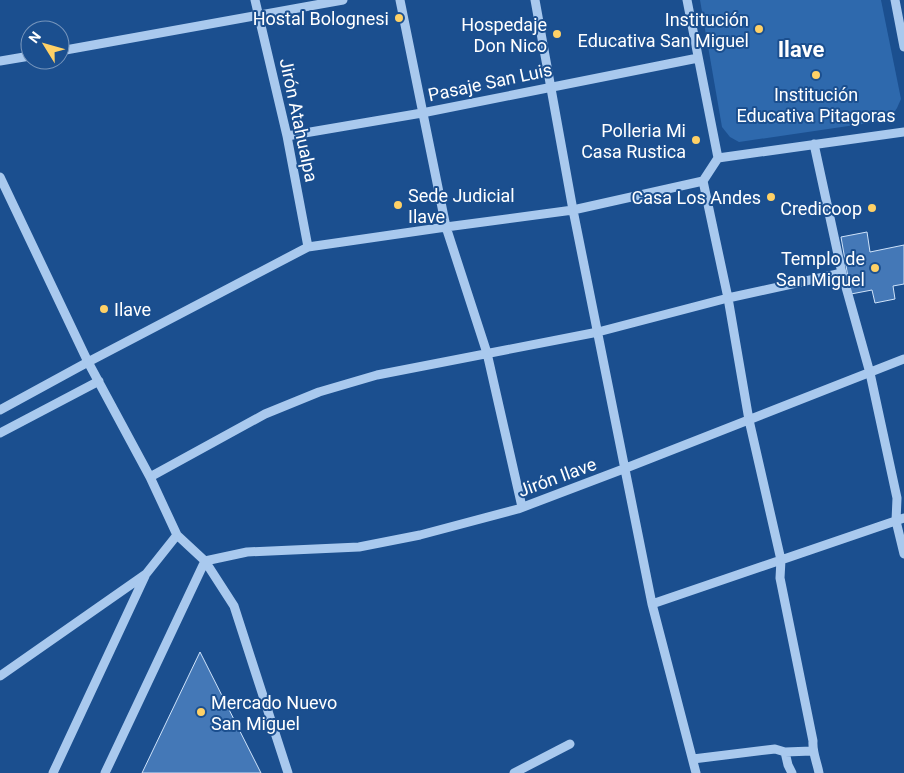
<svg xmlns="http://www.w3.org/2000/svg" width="904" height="773" font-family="Roboto,sans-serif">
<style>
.green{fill:#2e69ad}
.building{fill:#4478b7;stroke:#cfe3fa}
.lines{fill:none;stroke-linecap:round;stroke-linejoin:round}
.minor{stroke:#a9c9ee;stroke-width:9}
.poi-dot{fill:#ffd166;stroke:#1b4f8f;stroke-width:2}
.labels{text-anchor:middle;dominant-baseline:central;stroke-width:4;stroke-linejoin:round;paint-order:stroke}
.poi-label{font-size:18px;fill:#fff;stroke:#1b4f8f;text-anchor:end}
.street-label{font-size:18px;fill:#fff;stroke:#1b4f8f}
.district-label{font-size:22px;font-weight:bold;fill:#fff;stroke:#1b4f8f}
</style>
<rect width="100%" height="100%" fill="#1b4f8f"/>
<path class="green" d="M700 0H881L901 99 897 108 889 120 739 142 730 137 722 127Z"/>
<path class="building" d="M867 232 870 252 904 245V284L893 286 895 299 875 303 872 290 851 294 841 237Z
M200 652 261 773H142Z"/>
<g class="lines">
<path class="minor" d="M255 0 287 136 308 247
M400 0 446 227 487 353 522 507
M535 0 573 210 652 604 696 773
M687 0 718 158
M895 0 904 47
M60 51 343 0
M0 61 30 56
M287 136 422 113 698 58
M814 144 842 273 870 373 897 498 896 521 904 554
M718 158 904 132
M0 177 88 362 150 477 177 535 205 561 234 606 288 773
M703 181 728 298 749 420 781 560 780 578 813 741C812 752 817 762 819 773
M0 410 88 362 308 247 446 227 573 210 703 181 718 158
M0 433 99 381
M150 477 265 414 319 392 377 375 598 332 728 298 842 273
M205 561 247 552 359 547 420 535 518 509 626 468 904 359
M652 604 904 518
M0 676 146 574 177 535
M785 752 788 765 792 773
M693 759 775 749 785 752 812 751
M53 773 145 576
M105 773 205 561
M514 773 570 744"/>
</g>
<g class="poi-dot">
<circle cx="399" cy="18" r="5"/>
<circle cx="759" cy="29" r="5"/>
<circle cx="557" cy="34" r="5"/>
<circle cx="816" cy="75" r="5"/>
<circle cx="696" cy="140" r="5"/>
<circle cx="771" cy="197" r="5"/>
<circle cx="398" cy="205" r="5"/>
<circle cx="872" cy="208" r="5"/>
<circle cx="875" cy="268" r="5"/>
<circle cx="104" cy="309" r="5"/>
<circle cx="201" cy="712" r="5"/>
</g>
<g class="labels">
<g class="poi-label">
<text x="389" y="18">Hostal Bolognesi</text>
<text x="749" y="19">Institución<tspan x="749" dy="21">Educativa San Miguel</tspan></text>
<text x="547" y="24">Hospedaje<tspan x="547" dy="21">Don Nico</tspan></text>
<text x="816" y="94" text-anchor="middle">Institución<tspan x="816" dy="21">Educativa Pitagoras</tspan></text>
<text x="686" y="130">Polleria Mi<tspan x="686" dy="21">Casa Rustica</tspan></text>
<text x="408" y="195" text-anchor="start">Sede Judicial<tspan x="408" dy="21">Ilave</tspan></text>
<text x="761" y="197">Casa Los Andes</text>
<text x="862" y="208">Credicoop</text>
<text x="865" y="258">Templo de<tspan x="865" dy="21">San Miguel</tspan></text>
<text x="114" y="309" text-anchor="start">Ilave</text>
<text x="211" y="702" text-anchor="start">Mercado Nuevo<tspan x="211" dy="21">San Miguel</tspan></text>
</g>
<g class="street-label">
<text transform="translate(490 82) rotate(-12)">Pasaje San Luis</text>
<text transform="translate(299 120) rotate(78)">Jirón Atahualpa</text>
<text transform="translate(557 477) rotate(-20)">Jirón Ilave</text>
</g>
<g class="district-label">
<text x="801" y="49">Ilave</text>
</g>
</g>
<g transform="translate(45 45) rotate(307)"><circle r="24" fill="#1b4f8f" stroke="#7695bc"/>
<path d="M0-4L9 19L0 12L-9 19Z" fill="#ffd166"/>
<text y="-8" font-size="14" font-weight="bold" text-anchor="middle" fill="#ffffff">N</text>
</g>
</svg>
